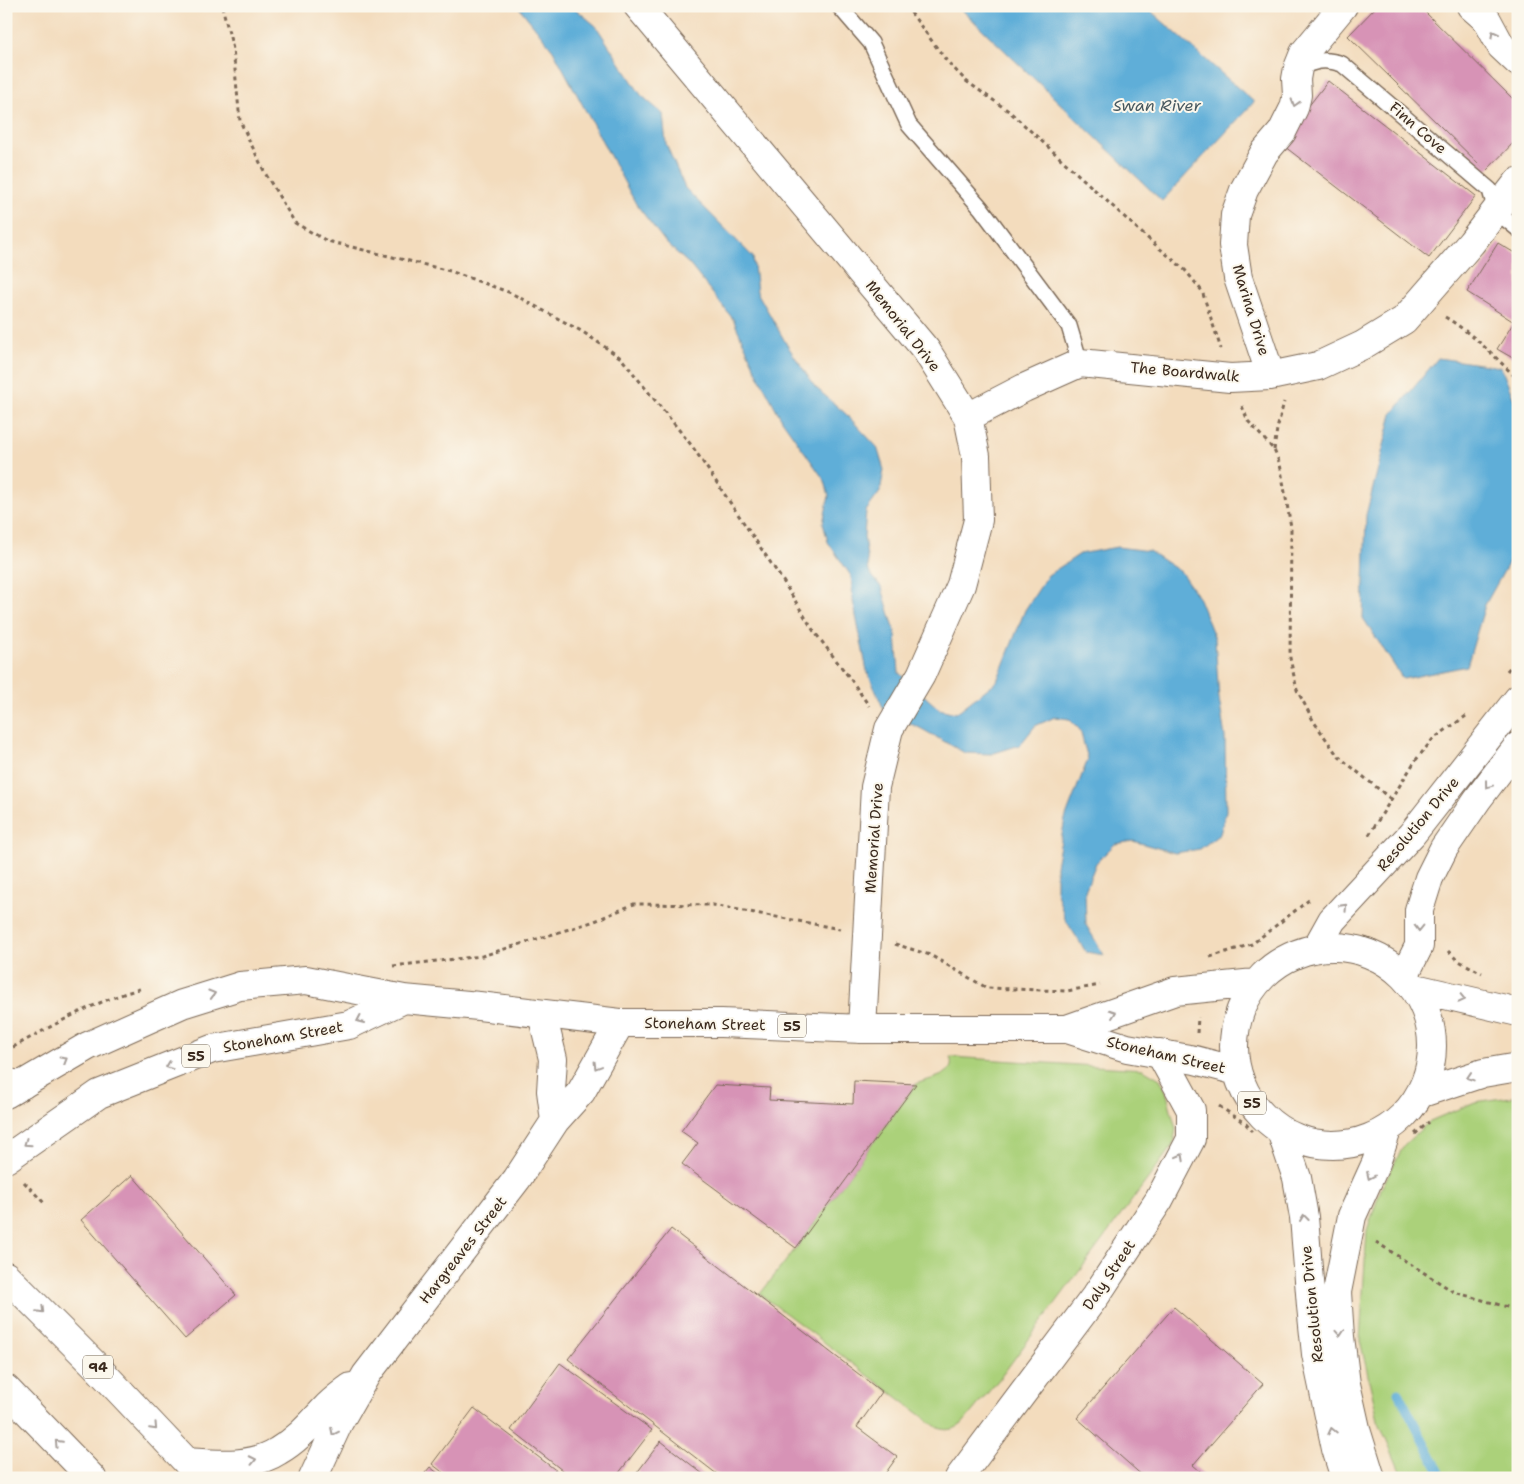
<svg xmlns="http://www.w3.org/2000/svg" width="1524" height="1484" font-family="'Shantell Sans',sans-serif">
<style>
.green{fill:#abd17a;stroke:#737e4c}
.water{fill:#5eaed8;stroke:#4c6c7b}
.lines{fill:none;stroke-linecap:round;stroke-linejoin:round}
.stream{stroke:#5eaed8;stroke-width:9}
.building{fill:#d793b6}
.lane-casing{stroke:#7b6856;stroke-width:18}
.street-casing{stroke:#7b6856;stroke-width:30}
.secondary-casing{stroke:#7b6856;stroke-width:30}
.primary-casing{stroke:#7b6856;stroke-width:30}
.highway-casing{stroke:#7b6856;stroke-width:30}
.path{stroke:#7b6856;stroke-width:3;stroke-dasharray:4 4;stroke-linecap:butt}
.lane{stroke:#fff;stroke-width:15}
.street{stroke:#fff;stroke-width:28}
.secondary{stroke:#fff;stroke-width:28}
.primary{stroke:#fff;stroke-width:28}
.highway{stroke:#fff;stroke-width:28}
.oneway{stroke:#a79f9a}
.labels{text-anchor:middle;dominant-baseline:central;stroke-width:4;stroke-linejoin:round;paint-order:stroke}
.shield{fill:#fbf7ec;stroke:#75685c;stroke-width:1}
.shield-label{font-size:14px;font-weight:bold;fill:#3b2a1e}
.street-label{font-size:15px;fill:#3b2a1e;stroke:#fbf7ec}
.water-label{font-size:16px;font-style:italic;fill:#47585f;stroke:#fbf7ec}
</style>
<rect width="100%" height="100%" fill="#fbf7ec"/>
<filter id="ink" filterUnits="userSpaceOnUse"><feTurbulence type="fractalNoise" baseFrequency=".02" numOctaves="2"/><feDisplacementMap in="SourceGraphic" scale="10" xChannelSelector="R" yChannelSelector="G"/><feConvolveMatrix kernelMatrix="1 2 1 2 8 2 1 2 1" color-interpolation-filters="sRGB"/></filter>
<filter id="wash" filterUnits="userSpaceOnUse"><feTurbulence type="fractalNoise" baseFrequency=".0096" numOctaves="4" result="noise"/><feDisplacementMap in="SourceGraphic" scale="20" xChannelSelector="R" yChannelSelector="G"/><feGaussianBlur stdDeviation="1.12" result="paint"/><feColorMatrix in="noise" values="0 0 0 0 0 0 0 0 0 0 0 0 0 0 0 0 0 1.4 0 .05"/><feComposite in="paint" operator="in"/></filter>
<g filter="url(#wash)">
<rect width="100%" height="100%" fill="#f3dcbd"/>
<path class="green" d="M950 1057 1143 1069 1160 1079 1166 1091 1176 1129 1173 1145 1000 1378 962 1424C954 1430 948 1431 938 1428L760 1294 796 1248 916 1084C930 1078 958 1076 950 1057Z
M1518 1096V1478H1403L1378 1420 1360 1340 1367 1230 1381 1189 1404 1145 1430 1121 1475 1102Z"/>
<path class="water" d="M518 6H572L596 26 641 95 663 114 666 144 685 188 753 257 757 292 787 345 815 387 846 414 877 447 884 470 880 492 866 511 864 536 869 572 882 588 896 635 899 673 939 709 956 713 997 681 1025 610 1048 575 1080 554 1117 547 1149 551 1181 572 1199 599 1215 639 1219 699 1225 737 1226 811 1220 834 1200 849 1175 853 1133 841 1115 844 1096 863 1085 891 1086 925 1104 955 1086 952 1065 919 1056 890V866L1065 819 1088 759 1080 730 1069 719 1055 717 1035 726 1020 745 991 754 965 753 920 728 885 712 867 671 853 601 851 576 828 542 823 523 829 496 825 481 782 420 760 379 733 319 689 264 666 243 636 204 553 50Z
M958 6H1145L1254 102 1162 201Z
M1438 358 1501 367 1518 410V546L1485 605 1467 666 1403 679 1363 618 1366 515 1392 414Z"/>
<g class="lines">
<path class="stream" d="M1398 1392 1443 1478"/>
</g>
<g id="blocks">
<path class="building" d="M1377 6H1419L1518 104V138L1486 171 1348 36Z
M1328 81 1476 196 1429 258 1280 143Z
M1498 243 1518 255V361L1497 349 1514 322 1467 292Z
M854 1081 916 1084 796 1248 682 1164 698 1143 681 1131 715 1085 770 1088 769 1100 853 1104Z
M132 1175 236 1295 185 1339 81 1220Z
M671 1229 882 1392 857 1427 897 1457 882 1478H722L568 1359Z
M1174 1307 1263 1384 1193 1465 1208 1478H1145L1077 1418Z
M560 1363 652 1430 615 1478H572L511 1430Z
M474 1408 566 1478H450L432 1464Z
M661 1441 708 1478H633Z
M430 1467 444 1478H421Z"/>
</g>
</g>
<g filter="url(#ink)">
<use href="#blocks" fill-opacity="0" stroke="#7b6856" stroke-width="1"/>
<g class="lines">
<g class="lane-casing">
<path id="lane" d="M839 6 871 43 909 125 981 208 1069 326 1080 363
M1298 68C1315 61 1324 58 1342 64L1490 190 1496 211 1518 229"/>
</g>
<g class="street-casing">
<path id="street" d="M638 6 926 350 968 417 976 456 978 520 961 585 921 675 889 729 875 787 862 1029
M1471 6 1487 20 1501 46 1518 62
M1270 376 1266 361 1238 278 1233 245 1235 215 1244 190 1264 153 1282 132 1294 108 1297 95 1296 79 1298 68 1304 53 1343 6
M968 417 1024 388 1080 363 1230 378 1270 376 1318 366 1363 345 1404 320 1471 243 1518 182
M542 1014 553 1059 551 1091 555 1121
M187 1462C216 1464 252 1468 278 1451 297 1440 310 1425 324 1410 332 1401 342 1394 351 1387
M313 1478 339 1422 366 1375 517 1179 555 1121 581 1092 620 1023
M959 1478 1097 1294 1159 1200 1191 1139V1110L1160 1053"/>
</g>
<g class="secondary-casing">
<path id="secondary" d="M1317 947 1332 920 1412 834 1518 699
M1404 976 1419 946V910L1429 878 1444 848 1477 800 1518 746"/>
</g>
<g class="primary-casing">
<path id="primary" d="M1234 1046a99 99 0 1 1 198 0a99 99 0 1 1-198 0Z
M1415 988 1518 1012
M1067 1029 1175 991 1255 983
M1422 1093 1483 1073 1518 1067
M6 1094 88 1046 182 1004 240 986 306 980 404 999 479 1006 620 1023H721L862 1029H1067L1127 1048 1195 1060 1237 1071
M1281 1131 1297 1178 1304 1217 1311 1306 1316 1354 1336 1449 1345 1478
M6 1159 99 1094 212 1049 349 1025 404 999
M1371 1478 1357 1433 1346 1384 1340 1337 1337 1292 1352 1216 1376 1163 1387 1130"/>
</g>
<g class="highway-casing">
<path id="highway" d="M6 1083 22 1085
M6 1276 95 1365 202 1478
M6 1389 92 1478"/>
</g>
<path class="path" d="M222 6 233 49 240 121 265 173 295 223 327 241 450 271 511 293 583 332 621 358 692 446 783 581 813 630 852 681 869 706
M906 6 946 60 966 81 1010 112 1144 235 1185 270 1202 291 1221 349
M1445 317C1473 334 1495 356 1518 380
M1242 406 1248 421 1274 450 1280 464 1291 527 1290 658 1297 690 1314 722 1338 756 1392 800
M1274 450 1277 429 1284 402
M1507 671 1518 658
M1369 835 1415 761 1433 739 1466 716
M895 944 930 955 987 988 1067 991 1100 985
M1448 951 1457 960 1482 973
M1210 957 1252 944 1309 900
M393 966 482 956 595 921 634 904 713 905 840 929
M1197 1033 1198 1017
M6 1051C50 1027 94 1001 143 988
M1219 1106 1246 1124 1252 1131
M1415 1134 1429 1122
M24 1182 46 1205
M1376 1242 1454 1292 1518 1310"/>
<use href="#lane" class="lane"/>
<use href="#street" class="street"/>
<use href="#secondary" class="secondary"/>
<use href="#primary" class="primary"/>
<use href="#highway" class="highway"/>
</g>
<defs><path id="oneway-chevron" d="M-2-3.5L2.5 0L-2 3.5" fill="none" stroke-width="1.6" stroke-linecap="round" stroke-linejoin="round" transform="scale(1.25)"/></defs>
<g class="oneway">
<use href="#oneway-chevron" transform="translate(1494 34) rotate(-118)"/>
<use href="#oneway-chevron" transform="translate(1295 103) rotate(107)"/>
<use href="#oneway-chevron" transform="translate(1488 785) rotate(127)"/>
<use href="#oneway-chevron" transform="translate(1344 907) rotate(-47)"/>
<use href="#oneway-chevron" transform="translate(1419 928) rotate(91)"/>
<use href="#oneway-chevron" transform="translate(212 994) rotate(-17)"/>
<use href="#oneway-chevron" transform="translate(1462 999) rotate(13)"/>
<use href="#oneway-chevron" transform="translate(1113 1013) rotate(-19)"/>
<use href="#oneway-chevron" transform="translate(360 1020) rotate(155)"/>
<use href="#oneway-chevron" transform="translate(64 1060) rotate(-31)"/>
<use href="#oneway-chevron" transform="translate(169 1066) rotate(159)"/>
<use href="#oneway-chevron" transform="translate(597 1066) rotate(121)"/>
<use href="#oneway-chevron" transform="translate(1470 1077) rotate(162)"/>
<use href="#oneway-chevron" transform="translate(27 1143) rotate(145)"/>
<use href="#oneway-chevron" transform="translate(1181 1157) rotate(-62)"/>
<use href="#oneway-chevron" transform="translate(1370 1176) rotate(115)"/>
<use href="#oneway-chevron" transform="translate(1304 1218) rotate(-97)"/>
<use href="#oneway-chevron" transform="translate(41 1310) rotate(45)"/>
<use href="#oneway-chevron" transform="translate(1340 1333) rotate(86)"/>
<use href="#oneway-chevron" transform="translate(154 1427) rotate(47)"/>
<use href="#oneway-chevron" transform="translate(1332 1431) rotate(-103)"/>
<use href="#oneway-chevron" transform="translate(334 1432) rotate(116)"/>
<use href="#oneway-chevron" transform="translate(58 1443) rotate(-134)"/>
<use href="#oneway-chevron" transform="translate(253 1460) rotate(-12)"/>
</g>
</g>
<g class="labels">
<g class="shield">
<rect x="778" y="1014.5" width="28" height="23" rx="4"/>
<rect x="182" y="1044.5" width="28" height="23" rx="4"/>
<rect x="1238" y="1091.5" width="28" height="23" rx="4"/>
<rect x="83" y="1355.5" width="30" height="23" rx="4"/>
</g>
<g class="shield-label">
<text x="792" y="1026">55</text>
<text x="196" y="1056">55</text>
<text x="1252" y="1103">55</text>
<text x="98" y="1367">94</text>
</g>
<g class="street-label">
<text transform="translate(1418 128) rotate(41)">Finn Cove</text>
<text transform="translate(1251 310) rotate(73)">Marina Drive</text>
<text transform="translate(903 326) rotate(52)">Memorial Drive</text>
<text transform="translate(1185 372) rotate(5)">The Boardwalk</text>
<text transform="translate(1418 824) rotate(-50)">Resolution Drive</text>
<text transform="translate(874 838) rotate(-86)">Memorial Drive</text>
<text transform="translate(705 1024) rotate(1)">Stoneham Street</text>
<text transform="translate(283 1037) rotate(-10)">Stoneham Street</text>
<text transform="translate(1166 1055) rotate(13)">Stoneham Street</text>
<text transform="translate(463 1250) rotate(-52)">Hargreaves Street</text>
<text transform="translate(1109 1275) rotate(-56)">Daly Street</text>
<text transform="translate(1312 1304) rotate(-96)">Resolution Drive</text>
</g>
<g class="water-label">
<text x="1157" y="105">Swan River</text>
</g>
</g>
<rect width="1524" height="1484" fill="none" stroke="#fbf7ec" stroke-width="25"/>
</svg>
